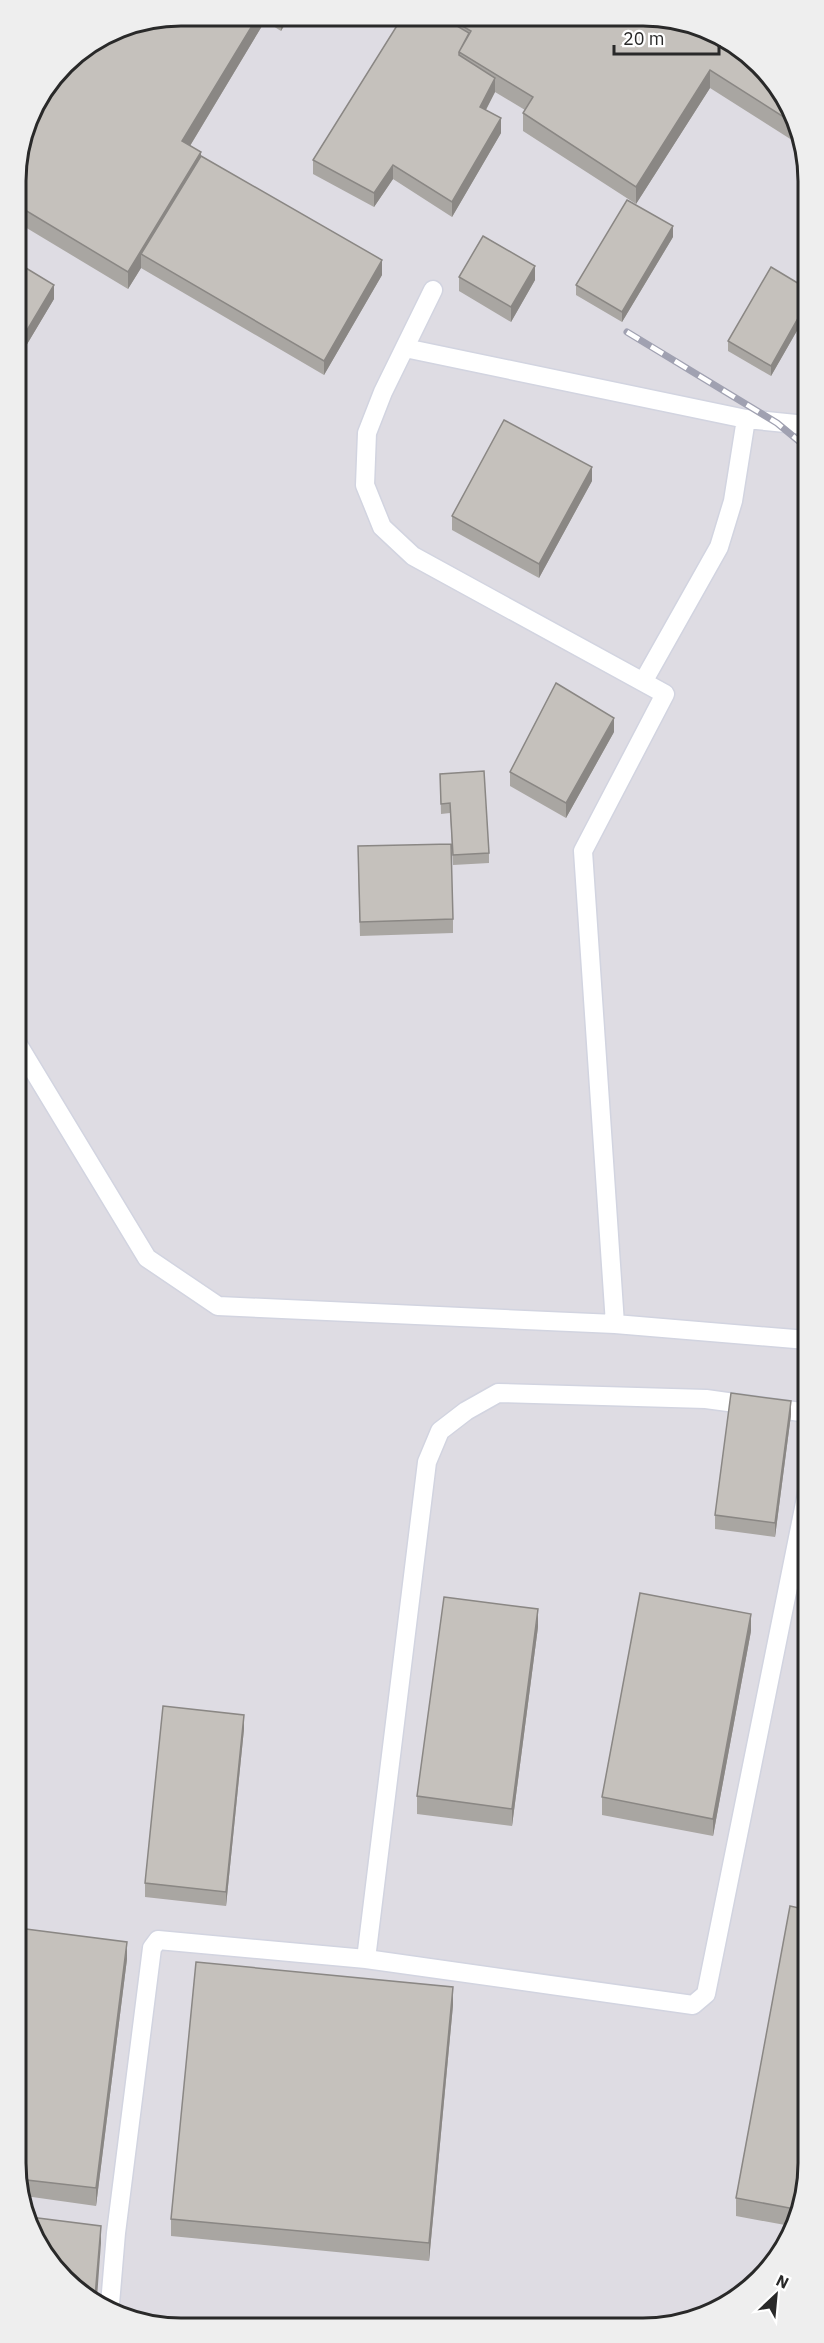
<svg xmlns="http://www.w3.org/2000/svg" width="824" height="2343" font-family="'IBM Plex Sans',sans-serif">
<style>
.industrial{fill:#dedce3}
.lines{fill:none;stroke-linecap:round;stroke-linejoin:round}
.service-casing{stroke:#d2d4e0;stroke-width:21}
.service{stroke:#fff;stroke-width:18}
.rail-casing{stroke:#a0a1b1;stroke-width:7}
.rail{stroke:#fff;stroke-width:4.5;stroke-dasharray:14;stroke-linecap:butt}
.wall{fill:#a9a6a2}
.shaded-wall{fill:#8a8784}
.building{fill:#c5c1bc;stroke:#8a8784;stroke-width:1.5}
.rim{fill:none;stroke:#292929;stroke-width:3}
</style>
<rect width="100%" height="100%" fill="#eae5dc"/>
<path class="industrial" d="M180 15 676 18 806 148 809 2173 797 2226 768 2272 727 2306 676 2325H148L64 2280 18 2195 15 169 32 107 71 56 117 27Z"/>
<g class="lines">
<g class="service-casing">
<path id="service" d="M433 290 383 392 367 433 365 485 382 527 413 556 665 694 583 851 615 1324 807 1340
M405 348 746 419 806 425
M643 682 719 547 733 501 746 419
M17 1043 147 1258 218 1306 615 1324
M366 1959 427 1462 440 1431 466 1411 498 1393 706 1399 808 1413
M110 2304 116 2233 152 1948 158 1940 366 1959 693 2005 706 1994 808 1488"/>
</g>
<use href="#service" class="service"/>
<g class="rail-casing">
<path id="rail" d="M627 332 777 423 806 447"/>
</g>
<use href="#rail" class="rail"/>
</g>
<path class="wall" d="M180 15 290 16 281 31 265 21 190 146 201 156 382 275 324 375 141 268 128 289 15 221V169Z
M403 16 676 18 761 64 806 149 710 88 636 204 523 131V113L525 110 495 92 486 110 501 133 452 217 393 179 374 207 313 174V160Z
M673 237 622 322 576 295V285Z
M16 262 54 299 17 361 16 360Z
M459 277 535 280 511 322 459 291Z
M806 288V315L771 376 728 351V341Z
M592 481 539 578 452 530V516Z
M614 732 566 818 510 786V772Z
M440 774 489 853V863L453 865 450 813 441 814Z
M358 861 453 919V933L360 936Z
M791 1415 775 1537 715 1529V1515Z
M538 1627 512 1826 417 1814V1796Z
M751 1631 713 1836 602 1815V1797Z
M244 1729 226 1906 145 1897V1883Z
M18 1928 127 1959 96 2206 18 2195Z
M453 2005 429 2261 171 2236V2219Z
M809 2173 796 2227 736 2216V2198Z"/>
<path class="shaded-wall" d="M258 16H265V21L182 159V141Z
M281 16H290L281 31Z
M710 70V88L636 204V187Z
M495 78V92L480 121V107Z
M501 118V133L452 217V202Z
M201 152V170L141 254V268L128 289V272Z
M393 165V179L374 207V193Z
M673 226V237L622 322V312Z
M382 260V275L324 375V361Z
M535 266V280L511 322V307Z
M54 285V299L17 361V347Z
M806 304V315L771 376V366Z
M592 467V481L539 578V564Z
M614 718V732L566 818V803Z
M791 1401V1415L775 1537V1523Z
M538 1609V1627L512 1826V1809Z
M751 1614V1631L713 1836V1819Z
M244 1715V1729L226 1906V1892Z
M127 1942V1959L96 2206V2188Z
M453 1987V2005L429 2261V2243Z
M101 2226V2243L97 2298 95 2297Z"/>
<path class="building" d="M180 15 258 16 182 141 201 152 128 272 15 204V169L32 107 71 56 117 27Z
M403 16 442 17 469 33 459 52V55L495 78 480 107 501 118 452 202 393 165 374 193 313 160Z
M447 17 676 18 761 64 793 123 710 70 636 187 523 113 533 97 459 52 471 31Z
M201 156 382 260 324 361 141 254Z
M627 200 673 226 622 312 576 285Z
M483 236 535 266 511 307 459 277Z
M16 262 54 285 17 347 16 346Z
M771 267 806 288V304L771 366 728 341Z
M504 420 592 467 539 564 452 516Z
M556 683 614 718 566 803 510 772Z
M484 771 489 853 453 855 450 803 441 804 440 774Z
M451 844 453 919 360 922 358 846Z
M731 1393 791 1401 775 1523 715 1515Z
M640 1593 751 1614 713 1819 602 1797Z
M444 1597 538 1609 512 1809 417 1796Z
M163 1706 244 1715 226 1892 145 1883Z
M790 1906 808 1910 809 2173 800 2210 736 2198Z
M18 1928 127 1942 96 2188 18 2179Z
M196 1962 453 1987 429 2243 171 2219Z
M30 2217 101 2226 95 2297 64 2280Z"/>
<path d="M0 0H824V2343H0ZM181 26H643A155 155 0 0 1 798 181V2163A155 155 0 0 1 643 2318H181A155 155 0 0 1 26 2163V181A155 155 0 0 1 181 26Z" fill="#eee" fill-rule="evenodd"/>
<path class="rim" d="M181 26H643A155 155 0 0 1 798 181V2163A155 155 0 0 1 643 2318H181A155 155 0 0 1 26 2163V181A155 155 0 0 1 181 26Z"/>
<g transform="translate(776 2295) rotate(26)" stroke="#ffffff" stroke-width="4.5" paint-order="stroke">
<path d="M0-4.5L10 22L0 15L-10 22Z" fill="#292929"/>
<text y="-9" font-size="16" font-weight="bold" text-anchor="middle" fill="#292929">N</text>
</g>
<path d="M614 45v9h105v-9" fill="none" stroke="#292929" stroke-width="3"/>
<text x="623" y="45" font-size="18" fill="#292929" stroke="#ffffff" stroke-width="4.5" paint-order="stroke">20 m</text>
</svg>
